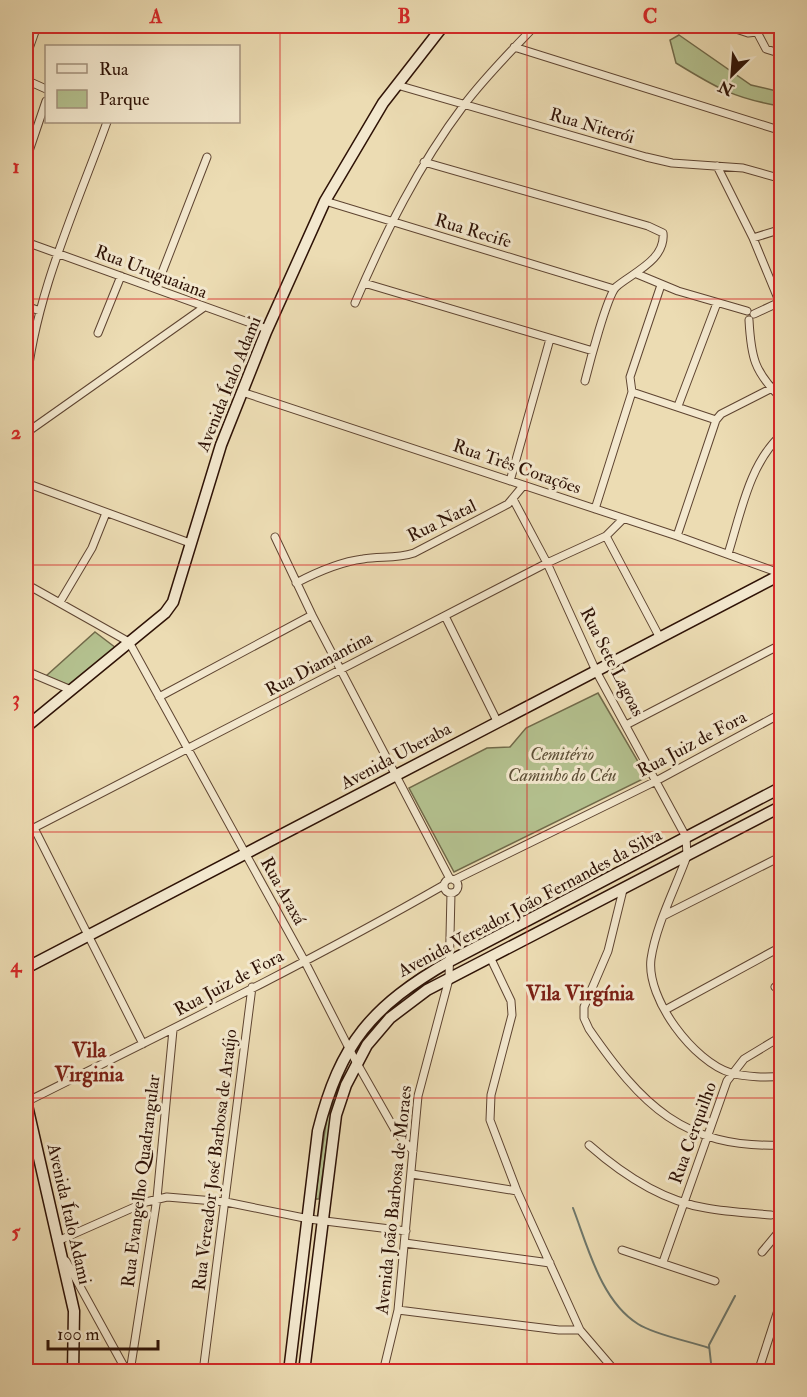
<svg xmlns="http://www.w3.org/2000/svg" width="807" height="1397" font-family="'IM FELL Double Pica',serif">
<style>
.green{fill:#b4c18f;stroke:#716a4a;stroke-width:1.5}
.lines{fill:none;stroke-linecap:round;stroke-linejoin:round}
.stream{stroke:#6e776b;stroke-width:2}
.street-casing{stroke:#5e4431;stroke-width:9}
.secondary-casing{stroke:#2e1206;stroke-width:13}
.street{stroke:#f3e8ce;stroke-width:7}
.secondary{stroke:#f3e8ce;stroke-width:10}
.rail{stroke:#2e1206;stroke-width:2;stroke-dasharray:10 10;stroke-linecap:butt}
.grid{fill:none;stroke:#d62828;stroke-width:1.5;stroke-opacity:0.55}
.labels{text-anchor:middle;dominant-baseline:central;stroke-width:6;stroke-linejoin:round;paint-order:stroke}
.street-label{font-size:18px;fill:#2e1206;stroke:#f3e8ce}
.park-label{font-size:18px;font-style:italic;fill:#5d4f36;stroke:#f3e8ce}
.quarter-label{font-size:21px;font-weight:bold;fill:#7a1f14;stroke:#f3e8ce}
.neatline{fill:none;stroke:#d62828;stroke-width:2}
.grid-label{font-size:20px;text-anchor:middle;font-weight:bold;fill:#d62828}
</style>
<rect width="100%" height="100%" fill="#ecdcb3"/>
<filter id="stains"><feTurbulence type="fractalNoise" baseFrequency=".00333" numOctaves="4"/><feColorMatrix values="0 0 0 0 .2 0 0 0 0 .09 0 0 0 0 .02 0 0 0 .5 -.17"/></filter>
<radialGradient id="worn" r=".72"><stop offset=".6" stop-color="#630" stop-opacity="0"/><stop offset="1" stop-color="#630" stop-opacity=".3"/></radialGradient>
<path class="green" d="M679 35 751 85 781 92V106C735 99 715 87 676 63L670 40Z
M95 632 116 648 71 686 46 676Z
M598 693 647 777 454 872 409 788 487 748 510 747 526 728Z
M333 1102 319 1199H315L329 1103Z"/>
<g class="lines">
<path class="stream" d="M573 1208C588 1247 601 1301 638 1324 655 1335 689 1341 709 1348
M712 1372 709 1345 735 1296"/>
<g class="street-casing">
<path id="street" d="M727 26 748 33 757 32 762 26
M757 32 766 49 782 54
M514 47 782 131
M26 57 37 26
M26 80 46 89
M397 85 646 157 672 163 743 168 782 179
M26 160 46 101
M424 162 648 226 663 233C666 260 632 273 616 287 607 296 589 365 585 381
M717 166 753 238 779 301
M325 201 614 289
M753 238 782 229
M26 242 267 329
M637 274 678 291 747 311
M364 283 593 351
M156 288 207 157
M355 303C385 233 418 166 464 105 485 77 511 51 535 26
M26 306 40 311
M754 314 782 301
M749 320C751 357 754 372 782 399
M98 333 121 276
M26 389C34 297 76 208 107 122
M242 392 677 536 782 574
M632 392 630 377 661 285
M632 392 716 420
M678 406 717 303
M26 433 203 308
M510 481 550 339
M26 483 190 543
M513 499 547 563 596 671 686 837 687 856C675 889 656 925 651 959 646 999 694 1062 731 1073 746 1077 767 1078 782 1076
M595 509 632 392
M606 536 660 638
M677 536 716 420 721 414 782 383
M275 537 312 615 450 879
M728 554C741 513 749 464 782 434
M296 583C317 572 339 562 363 559 380 556 396 559 414 553L508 504 523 486
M26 584 129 642 304 960 354 1058 396 1132 413 1151
M60 602 92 548 106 513
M445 616 497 721
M26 671 71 690
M159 697 312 615
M626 725 782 644
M34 828 143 1044
M26 832 547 563 606 536 623 519
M444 886a7 7 0 1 1 14 0a7 7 0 1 1-14 0Z
M454 880 656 781 782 713
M623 890 608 951 584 1007V1018L589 1029C641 1104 683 1149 782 1145
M665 915 782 856
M491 959 511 1001 512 1015 491 1095 490 1120 517 1191 580 1330 616 1372
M775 987 782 983
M665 1010 779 948
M26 1102C166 1032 308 963 444 885
M589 1145C622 1174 662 1201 706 1208 728 1212 750 1213 771 1215
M412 1174 517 1191
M60 1240 146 1202 167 1197 226 1202 309 1219 406 1231
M405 1243 550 1263
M622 1250 715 1281
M762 1252 782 1228
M66 1261 127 1372
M663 1262 727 1081 744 1059 782 1036
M398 1310 559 1330H580
M384 1370 397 1372
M130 1372 157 1198 173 1030
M203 1372 252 987
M383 1372 398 1310 418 1096 449 979 451 893
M758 1372 782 1298"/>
</g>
<g class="secondary-casing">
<path id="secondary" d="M26 727 165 613 173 602 221 445 266 332 325 201 383 103 443 26
M26 968 782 574
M26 1101 74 1311 73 1372
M289 1372 318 1131C340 1043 372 1006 450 961L782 787
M304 1372 336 1115 346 1085 367 1045 390 1018 427 990 782 806"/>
</g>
<use href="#street" class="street"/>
<use href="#secondary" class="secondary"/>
<path class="rail" d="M26 1309 32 1372"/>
</g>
<path class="grid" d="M280 26V1372M527 26V1372M26 299H782M26 565H782M26 832H782M26 1098H782"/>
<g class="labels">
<g class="street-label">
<text transform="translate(592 126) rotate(16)">Rua Niterói</text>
<text transform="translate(473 231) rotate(17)">Rua Recife</text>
<text transform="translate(151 272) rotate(21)">Rua Uruguaiana</text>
<text transform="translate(229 384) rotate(-68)">Avenida Ítalo Adami</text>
<text transform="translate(517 467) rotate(19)">Rua Três Corações</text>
<text transform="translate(442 521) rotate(-26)">Rua Natal</text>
<text transform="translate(612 662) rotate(63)">Rua Sete Lagoas</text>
<text transform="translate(319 664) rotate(-28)">Rua Diamantina</text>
<text transform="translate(692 744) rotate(-28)">Rua Juiz de Fora</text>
<text transform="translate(396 756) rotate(-28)">Avenida Uberaba</text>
<text transform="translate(283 891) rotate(61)">Rua Araxá</text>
<text transform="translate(530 903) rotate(-28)">Avenida Vereador João Fernandes da Silva</text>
<text transform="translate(229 983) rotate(-28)">Rua Juiz de Fora</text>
<text transform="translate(693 1133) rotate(-70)">Rua Cerquilho</text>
<text transform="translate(215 1160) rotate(-83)">Rua Vereador José Barbosa de Araújo</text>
<text transform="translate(141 1181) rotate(-83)">Rua Evangelho Quadrangular</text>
<text transform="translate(394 1200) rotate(-84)">Avenida João Barbosa de Moraes</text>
<text transform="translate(69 1214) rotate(77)">Avenida Ítalo Adami</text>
</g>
<g class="park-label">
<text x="562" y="754">Cemitério<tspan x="562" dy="21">Caminho do Céu</tspan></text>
</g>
<g class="quarter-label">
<text x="580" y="993">Vila Virgínia</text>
<text x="89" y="1050">Vila<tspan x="89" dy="24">Virginia</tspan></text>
</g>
</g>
<rect width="807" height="1397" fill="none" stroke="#ecdcb3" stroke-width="66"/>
<rect x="45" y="45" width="195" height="78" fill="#f3e8ce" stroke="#a4927e" stroke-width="1.5"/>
<rect x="57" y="64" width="30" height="9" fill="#f3e8ce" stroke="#a4927e" stroke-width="1.5"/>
<text x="99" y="75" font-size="18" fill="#2e1206">Rua</text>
<rect x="57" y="90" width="30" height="18" fill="#b4c18f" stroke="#a4927e" stroke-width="1.5"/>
<text x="99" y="105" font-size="18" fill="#2e1206">Parque</text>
<g transform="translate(732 75) rotate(205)" stroke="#f3e8ce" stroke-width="4.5" paint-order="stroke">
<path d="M0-4.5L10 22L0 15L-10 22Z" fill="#2e1206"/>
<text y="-9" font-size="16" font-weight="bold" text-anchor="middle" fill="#2e1206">N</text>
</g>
<path d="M48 1340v9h110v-9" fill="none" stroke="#2e1206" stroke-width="3"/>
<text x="57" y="1340" font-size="18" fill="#2e1206" stroke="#f3e8ce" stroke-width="4.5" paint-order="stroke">100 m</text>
<rect x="33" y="33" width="741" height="1331" class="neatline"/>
<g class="grid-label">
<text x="156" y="23">A</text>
<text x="404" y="23">B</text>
<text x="650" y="23">C</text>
<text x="16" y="173">1</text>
<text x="16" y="439">2</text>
<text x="16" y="705">3</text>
<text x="16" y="972">4</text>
<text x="16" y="1238">5</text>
</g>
<rect width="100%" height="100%" filter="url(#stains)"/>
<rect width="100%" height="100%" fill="url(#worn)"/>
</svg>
